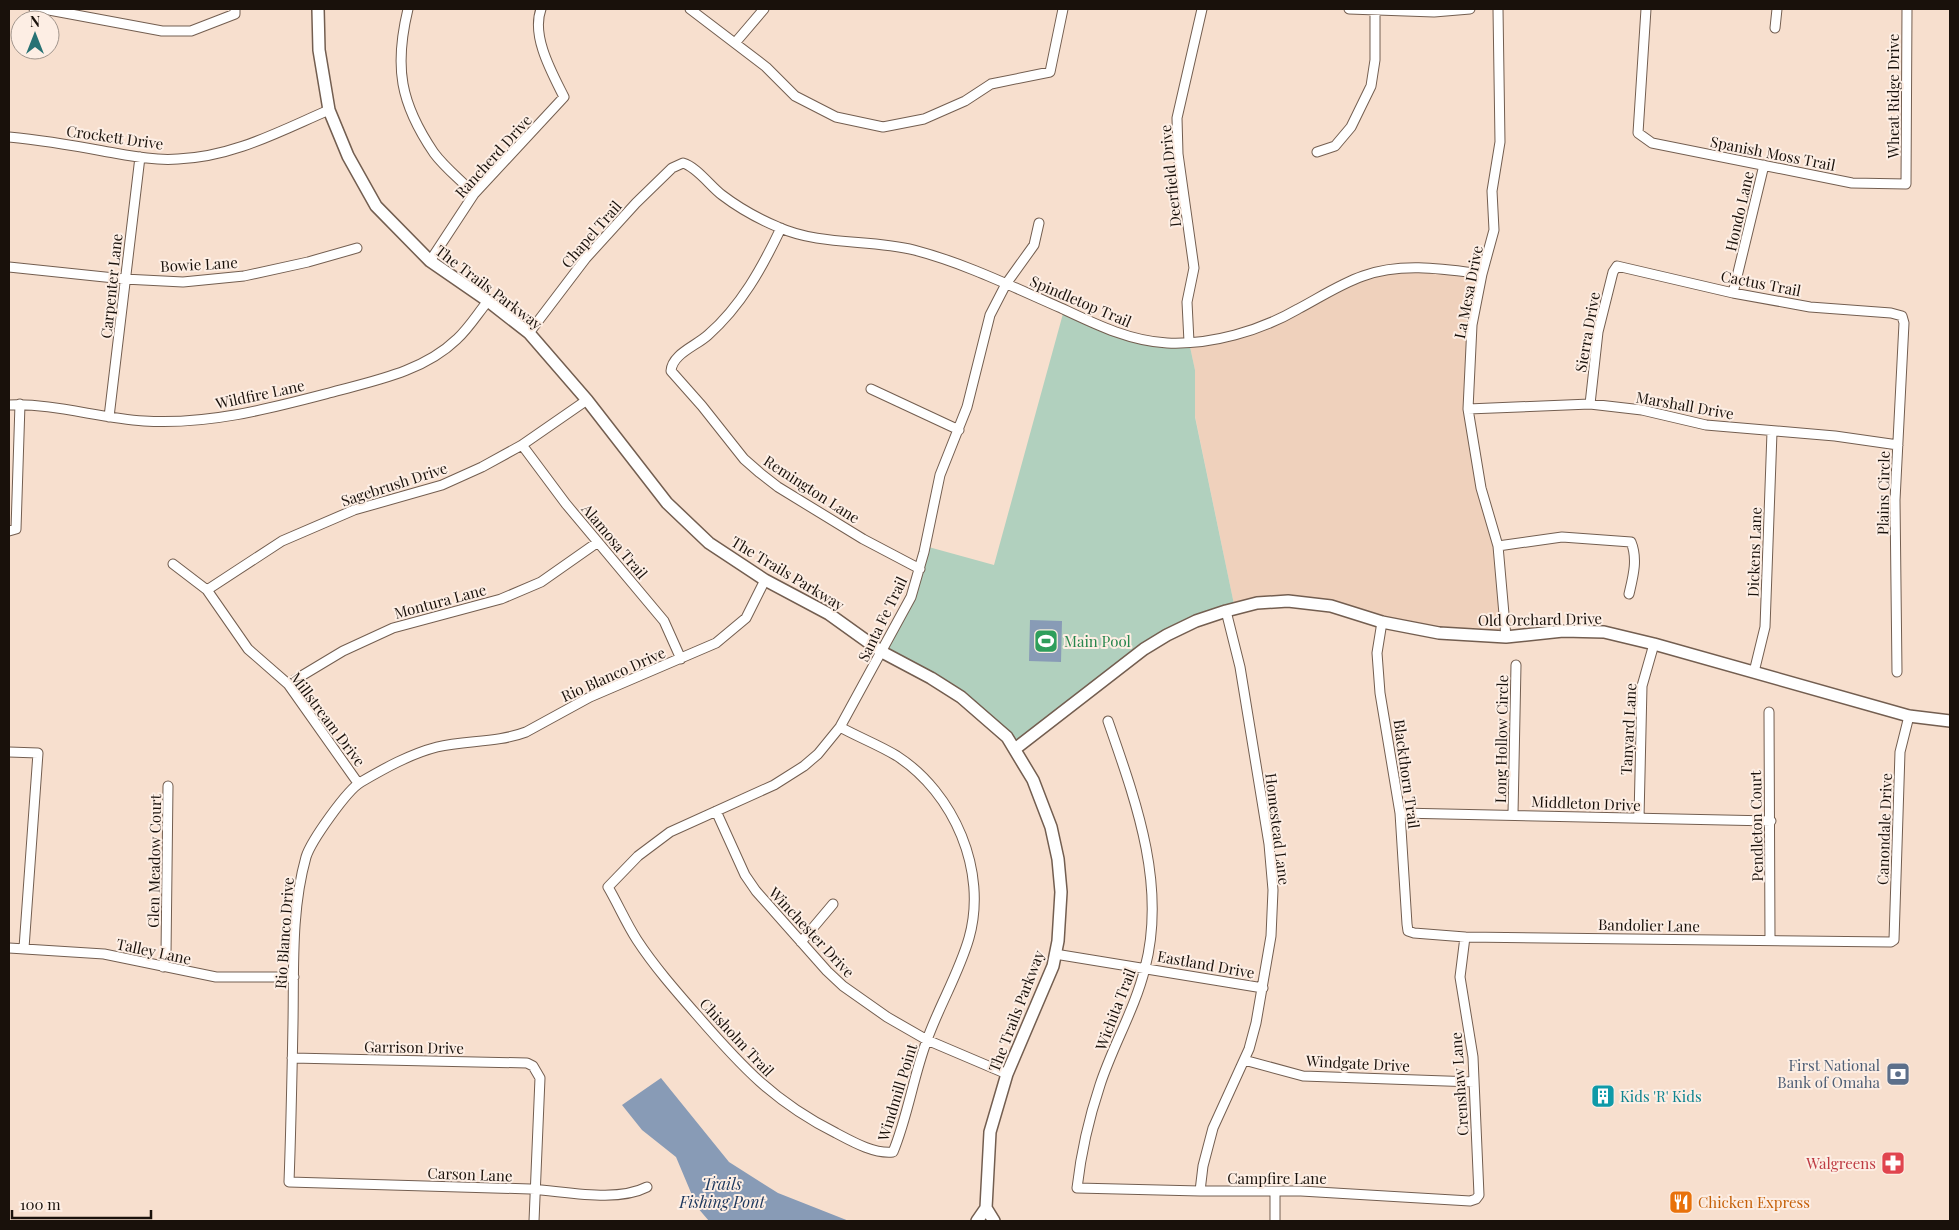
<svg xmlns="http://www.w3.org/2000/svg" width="1959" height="1230" font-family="'Playfair Display',serif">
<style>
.built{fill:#efd1bc}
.green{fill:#b1d0be}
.water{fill:#889bb6}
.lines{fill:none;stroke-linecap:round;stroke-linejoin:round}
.street-casing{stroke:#735e50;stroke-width:11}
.secondary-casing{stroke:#735e50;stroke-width:14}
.street{stroke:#fff;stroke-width:9}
.secondary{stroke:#fff;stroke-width:11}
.labels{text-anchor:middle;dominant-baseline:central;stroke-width:4;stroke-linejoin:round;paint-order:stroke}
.street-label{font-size:15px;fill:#19110b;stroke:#fdeee4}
.leisure-label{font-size:15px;fill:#27864d;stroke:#fdeee4;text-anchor:start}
.service-label{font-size:15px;fill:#4e5e75;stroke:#fdeee4;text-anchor:end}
.culture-label{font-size:15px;fill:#0d838f;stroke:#fdeee4;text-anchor:start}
.health-label{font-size:15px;fill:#be3a42;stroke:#fdeee4;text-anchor:end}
.food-label{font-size:15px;fill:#c56008;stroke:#fdeee4;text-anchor:start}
.water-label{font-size:16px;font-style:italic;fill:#1b365c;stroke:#fdeee4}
</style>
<rect width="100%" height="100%" fill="#f7dfce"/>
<path class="built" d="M1393 270 1482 274 1472 325 1468 409 1498 546 1506 637 1439 633 1288 601 1235 609 1195 416V370L1189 342 1263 325 1326 293Z"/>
<path class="green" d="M1064 310 1118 333 1189 342 1195 370V417L1235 609 1167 635 1015 749 981 712 882 652 911 597 925 546 994 565Z"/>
<path class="water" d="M1030 620 1062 621 1061 662 1029 661Z
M661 1078 729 1162 778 1193 849 1221H709L697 1207 676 1157 642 1130 622 1105Z"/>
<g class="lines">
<g class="street-casing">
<path id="street" d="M34 9 49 10 162 31H191L235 14V9
M408 9C394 67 400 103 434 153 445 168 462 181 474 194
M690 9 766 67 795 96 836 117 883 127 924 119 965 101 991 84 1050 72 1063 9
M1349 9 1434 12 1470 9
M1498 9 1500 142 1492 191 1494 230 1482 274 1472 325 1468 409 1481 488 1498 546 1506 637
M1646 9 1638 133 1652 143 1852 183 1906 184 1907 9
M1775 28 1777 9
M735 43 764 9
M9 137C41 140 71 145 103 151 127 155 153 161 178 159 233 157 280 131 329 110
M1317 152 1335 146 1351 127 1371 86 1375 60V11
M781 228C762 268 741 306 708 335 696 346 672 354 671 371L702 406 744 459 760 473 778 487 863 539 920 569
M430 261 474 194 564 97C552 73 531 36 541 9
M9 267 124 279 183 282 244 276 308 262 357 248
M1733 293 1764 165
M529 333 586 258 636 203 672 168 683 163C697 167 710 186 722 195 739 208 759 219 778 227 820 246 870 239 914 250 964 263 1013 287 1061 308 1095 324 1129 341 1167 343 1211 345 1260 331 1298 309 1319 298 1340 284 1363 276 1401 262 1444 269 1482 274
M1189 342 1187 302 1194 268 1178 154 1177 118 1202 9
M871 389 959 430
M1590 404 1598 332 1613 272 1617 266 1733 293 1810 307 1891 313 1902 316 1904 323 1895 500 1897 672
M9 405C54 403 98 418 144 421 208 425 268 409 329 393 373 381 423 372 457 339 469 328 478 313 488 301
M1468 409 1590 404 1642 410 1706 425 1835 436 1898 445
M109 417 140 157
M522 445 566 504 664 621 681 659
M9 531 16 529 20 404
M1498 546 1562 537 1631 542C1638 559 1633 577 1629 594
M173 564 207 590 248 649 288 684 358 783
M207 590 282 541 354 510 442 485 482 467 522 445 587 400
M1382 622 1377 653 1380 693 1400 813 1407 924 1408 931 1414 933 1465 937 1891 942 1894 940 1900 752 1909 716
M1754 672 1765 627 1772 432
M288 684 343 651 393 628 501 599 541 582 598 542
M1769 712 1770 940
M1108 721C1135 799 1167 884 1145 968 1135 1009 1113 1045 1100 1085 1089 1118 1081 1153 1077 1188L1200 1191H1301L1470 1201 1476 1199 1479 1195 1473 1057 1460 977 1465 937
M840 727C858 737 879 745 897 756 954 793 988 871 969 938 959 973 939 1006 927 1040 913 1077 908 1116 893 1152 874 1154 853 1142 836 1133 774 1102 741 1066 696 1014 675 990 654 966 637 940 626 923 618 904 608 887L638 856 670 832 774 785 804 766 818 754 840 727 911 597 924 552 940 475 967 407 990 315 1006 284 1034 245 1039 223
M9 752 38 753 24 948
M716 811 745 875 756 891 827 971 843 986 887 1017 927 1040 1007 1074
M1400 813 1771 821
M1513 814 1516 665
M1639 818 1642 686 1654 644
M801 942 833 904
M9 948 104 954 216 977H294
M1055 954 1263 988
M163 967 166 954 168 786
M292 1058 527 1063 533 1066 540 1078 534 1221
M1244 1060 1303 1076 1474 1082
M647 1187C616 1203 565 1191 530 1189 450 1187 370 1184 289 1182 291 1129 292 1076 293 1023 294 968 291 910 306 857 311 841 347 790 361 782 385 768 410 754 437 747 466 740 497 743 526 732L590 697 716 643 746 618 765 580
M1200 1191 1203 1166 1213 1128 1249 1049 1256 1023 1271 936 1273 890 1269 844 1240 667 1226 611
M1275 1221V1191"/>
</g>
<g class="secondary-casing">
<path id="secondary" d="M318 9 319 50 329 110 348 156 376 206 430 261 488 301 529 333 587 400 667 503 709 543 765 580 829 614 882 652 931 678 961 697 1007 737 1033 780 1051 827 1058 859 1061 892 1058 941 1053 966 1007 1074 990 1132 986 1208 977 1221
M1015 749 1144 649 1167 635 1196 621 1226 611 1257 603 1288 601 1331 606 1382 622 1439 633 1506 637 1563 631 1604 632 1654 644 1909 716 1950 721
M986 1208 994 1221"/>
</g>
<use href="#street" class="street"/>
<use href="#secondary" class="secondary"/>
</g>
<defs>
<g id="stadium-square" transform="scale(1.25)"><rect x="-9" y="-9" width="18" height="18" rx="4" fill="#2e9e5b" stroke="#fdeee4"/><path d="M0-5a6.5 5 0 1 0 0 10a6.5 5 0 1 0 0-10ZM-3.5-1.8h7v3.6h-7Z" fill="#fff"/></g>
<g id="bank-square" transform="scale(1.25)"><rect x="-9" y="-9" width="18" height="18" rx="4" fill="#5c6f8a" stroke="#fdeee4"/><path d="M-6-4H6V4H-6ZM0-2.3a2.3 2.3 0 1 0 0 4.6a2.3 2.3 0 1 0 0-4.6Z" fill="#fff"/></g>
<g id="building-square" transform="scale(1.25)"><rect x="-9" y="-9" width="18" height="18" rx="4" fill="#0f9aa8" stroke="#fdeee4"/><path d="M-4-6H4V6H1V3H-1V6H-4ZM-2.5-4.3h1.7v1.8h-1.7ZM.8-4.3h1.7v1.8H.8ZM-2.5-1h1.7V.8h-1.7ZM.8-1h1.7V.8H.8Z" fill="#fff"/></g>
<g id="pharmacy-square" transform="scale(1.25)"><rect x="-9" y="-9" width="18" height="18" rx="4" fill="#e0444e" stroke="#fdeee4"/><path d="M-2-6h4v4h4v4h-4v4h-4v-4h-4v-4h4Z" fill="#fff"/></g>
<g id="restaurant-square" transform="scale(1.25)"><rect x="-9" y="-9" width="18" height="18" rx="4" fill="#e8710a" stroke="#fdeee4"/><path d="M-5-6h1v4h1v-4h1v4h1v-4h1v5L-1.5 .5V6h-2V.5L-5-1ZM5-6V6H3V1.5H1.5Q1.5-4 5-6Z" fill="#fff"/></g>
</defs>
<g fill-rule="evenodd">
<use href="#stadium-square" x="1046" y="641"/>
<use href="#bank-square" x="1898" y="1074"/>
<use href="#building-square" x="1603" y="1096"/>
<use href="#pharmacy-square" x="1893" y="1163"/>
<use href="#restaurant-square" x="1681" y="1202"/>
</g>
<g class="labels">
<g class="street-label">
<text transform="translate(1893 96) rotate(-90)">Wheat Ridge Drive</text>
<text transform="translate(115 137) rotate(8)">Crockett Drive</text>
<text transform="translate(1773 153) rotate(11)">Spanish Moss Trail</text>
<text transform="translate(493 156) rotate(-48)">Rancherd Drive</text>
<text transform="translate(1170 176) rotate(-96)">Deerfield Drive</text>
<text transform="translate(1739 211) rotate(-77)">Hondo Lane</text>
<text transform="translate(591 234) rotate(-49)">Chapel Trail</text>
<text transform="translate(199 264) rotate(-3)">Bowie Lane</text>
<text transform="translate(1761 283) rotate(11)">Cactus Trail</text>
<text transform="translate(111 286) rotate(-84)">Carpenter Lane</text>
<text transform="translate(489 287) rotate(37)">The Trails Parkway</text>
<text transform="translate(1468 292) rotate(-79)">La Mesa Drive</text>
<text transform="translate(1081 301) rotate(23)">Spindletop Trail</text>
<text transform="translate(1587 332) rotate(-80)">Sierra Drive</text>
<text transform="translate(260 394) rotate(-12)">Wildfire Lane</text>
<text transform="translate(1685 405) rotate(10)">Marshall Drive</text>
<text transform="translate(394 484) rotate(-18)">Sagebrush Drive</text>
<text transform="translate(812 489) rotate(33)">Remington Lane</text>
<text transform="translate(1883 493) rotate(-89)">Plains Circle</text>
<text transform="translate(615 541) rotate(50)">Alamosa Trail</text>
<text transform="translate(1754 552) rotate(-88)">Dickens Lane</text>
<text transform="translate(788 573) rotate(31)">The Trails Parkway</text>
<text transform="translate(440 601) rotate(-15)">Montura Lane</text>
<text transform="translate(882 619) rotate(-64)">Santa Fe Trail</text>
<text transform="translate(1540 619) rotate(-1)">Old Orchard Drive</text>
<text transform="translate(613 674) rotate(-24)">Rio Blanco Drive</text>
<text transform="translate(328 719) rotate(53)">Millstream Drive</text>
<text transform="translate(1628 729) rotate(-87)">Tanyard Lane</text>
<text transform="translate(1501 739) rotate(-89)">Long Hollow Circle</text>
<text transform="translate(1407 774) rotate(82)">Blackthorn Trail</text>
<text transform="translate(1586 803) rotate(2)">Middleton Drive</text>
<text transform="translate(1756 826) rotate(-91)">Pendleton Court</text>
<text transform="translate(1278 829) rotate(83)">Homestead Lane</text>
<text transform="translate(1884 829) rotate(-88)">Canondale Drive</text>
<text transform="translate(154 861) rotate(-89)">Glen Meadow Court</text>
<text transform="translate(1649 925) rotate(1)">Bandolier Lane</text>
<text transform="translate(812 932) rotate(47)">Winchester Drive</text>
<text transform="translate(284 933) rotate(-86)">Rio Blanco Drive</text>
<text transform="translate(154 951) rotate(12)">Talley Lane</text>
<text transform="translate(1206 964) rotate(10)">Eastland Drive</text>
<text transform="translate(1115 1009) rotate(-69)">Wichita Trail</text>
<text transform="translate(1016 1011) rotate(-69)">The Trails Parkway</text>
<text transform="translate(737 1037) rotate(47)">Chisholm Trail</text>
<text transform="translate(414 1047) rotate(1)">Garrison Drive</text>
<text transform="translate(1358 1063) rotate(3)">Windgate Drive</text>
<text transform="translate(1459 1084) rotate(-94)">Crenshaw Lane</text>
<text transform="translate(897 1092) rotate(-73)">Windmill Point</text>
<text transform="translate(470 1174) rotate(2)">Carson Lane</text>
<text x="1277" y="1178">Campfire Lane</text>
</g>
<g class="leisure-label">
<text x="1064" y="641">Main Pool</text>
</g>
<g class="service-label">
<text x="1880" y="1065">First National<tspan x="1880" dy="17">Bank of Omaha</tspan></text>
</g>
<g class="culture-label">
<text x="1620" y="1096">Kids 'R' Kids</text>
</g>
<g class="health-label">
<text x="1876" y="1163">Walgreens</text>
</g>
<g class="food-label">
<text x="1698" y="1202">Chicken Express</text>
</g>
<g class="water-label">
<text x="722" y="1183">Trails<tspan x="722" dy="18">Fishing Pont</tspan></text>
</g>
</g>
<rect width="1959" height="1230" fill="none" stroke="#19110b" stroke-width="20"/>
<g transform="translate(35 35)"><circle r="24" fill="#fdeee4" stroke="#a2968d"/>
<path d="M0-4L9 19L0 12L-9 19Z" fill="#277274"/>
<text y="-8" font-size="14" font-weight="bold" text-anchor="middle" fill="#19110b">N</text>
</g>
<path d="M12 1210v8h139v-8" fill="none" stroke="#19110b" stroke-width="2.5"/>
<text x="20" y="1210" font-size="15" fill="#19110b" stroke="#fdeee4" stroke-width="4" paint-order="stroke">100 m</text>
</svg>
